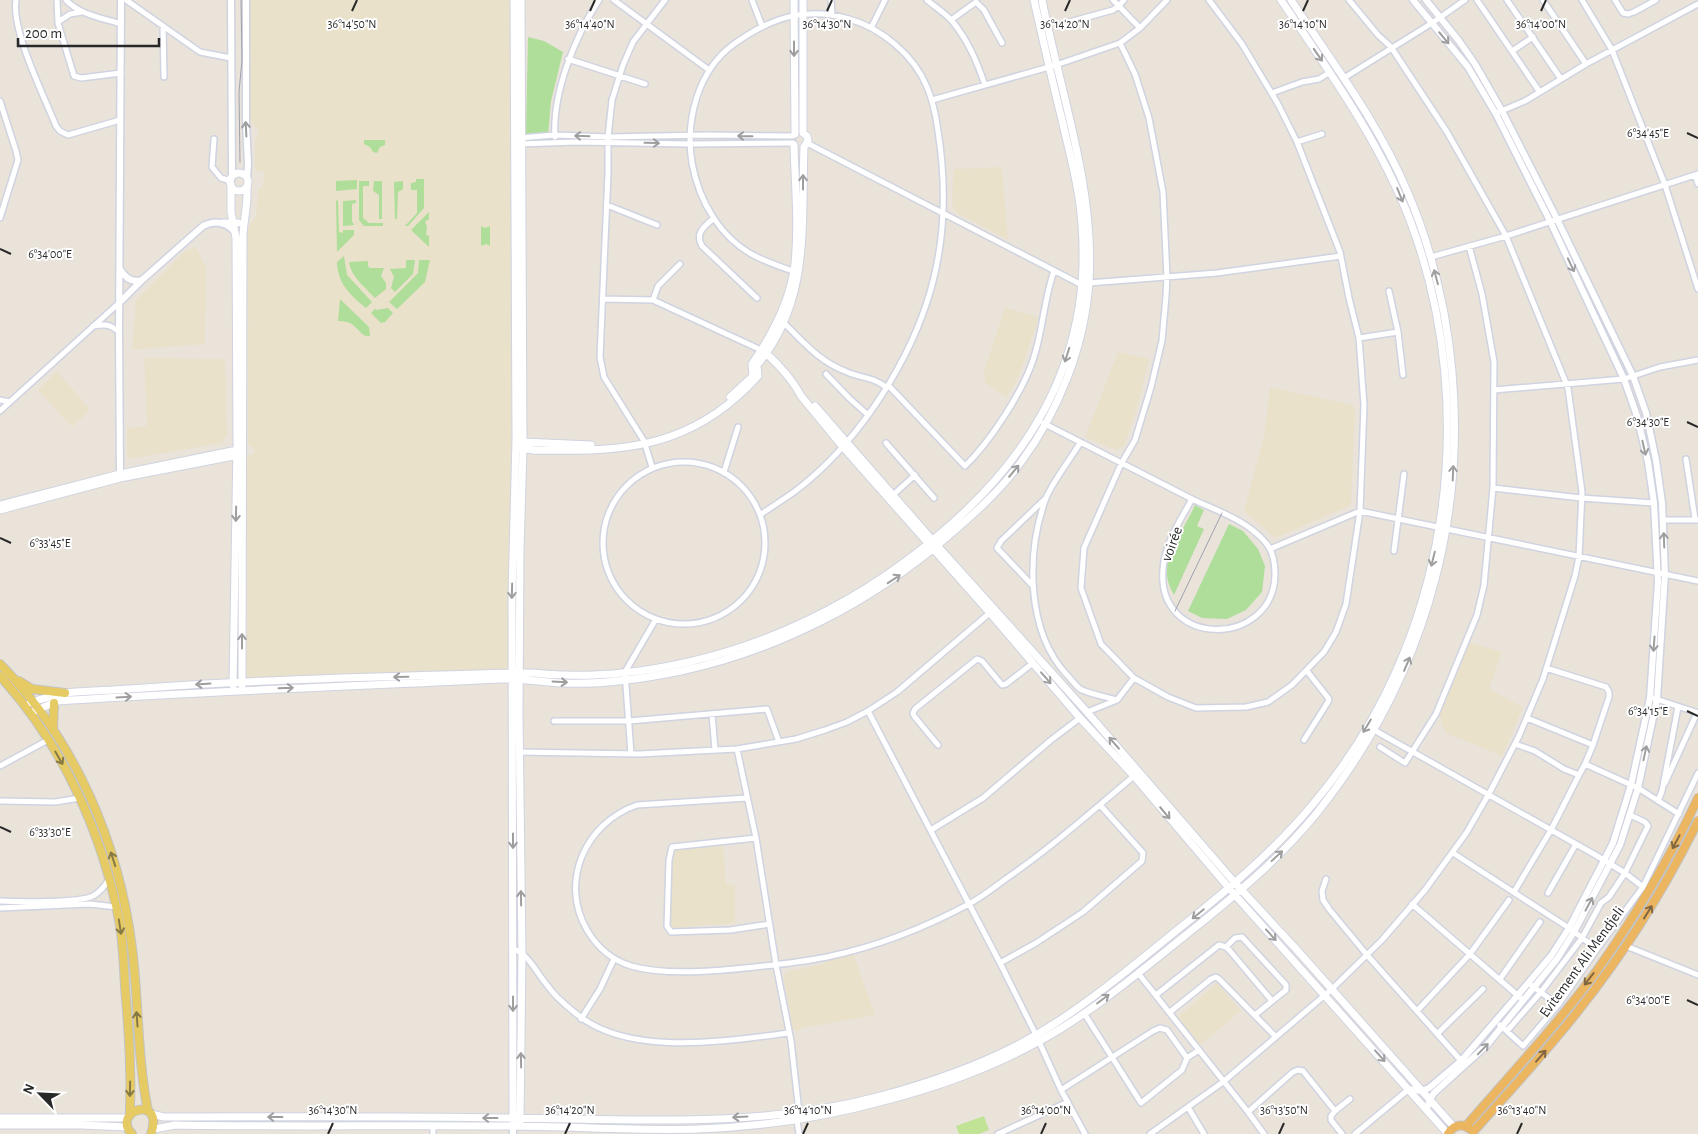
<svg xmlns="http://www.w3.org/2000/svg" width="1698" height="1134" font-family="'Alegreya Sans',sans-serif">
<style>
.education{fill:#eae1cb}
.green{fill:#afdd9a}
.pitch{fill:#c1e396}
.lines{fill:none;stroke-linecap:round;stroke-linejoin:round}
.minor-casing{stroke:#d0d3e0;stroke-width:8}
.tertiary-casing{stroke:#d0d3e0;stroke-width:9}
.secondary-casing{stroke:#d0d3e0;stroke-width:9}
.primary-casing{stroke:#c3c3c3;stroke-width:10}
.trunk-casing{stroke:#c3c3c3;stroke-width:10}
.minor{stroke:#fff;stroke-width:5}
.tertiary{stroke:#fff;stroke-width:6}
.secondary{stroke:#fff;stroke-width:7}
.primary{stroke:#e6ca63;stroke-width:8}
.trunk{stroke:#ecb560;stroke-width:8}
.tram{stroke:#9ea0b1;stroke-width:1}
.oneway{stroke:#9e9e9e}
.oneway2{stroke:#877946}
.oneway3{stroke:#806741}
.ticks{fill:none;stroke:#282828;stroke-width:2}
.labels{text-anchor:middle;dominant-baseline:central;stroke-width:4;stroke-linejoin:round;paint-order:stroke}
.street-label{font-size:15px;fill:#282828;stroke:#fff}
.ticks-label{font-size:12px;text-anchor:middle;fill:#282828;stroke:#fff;stroke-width:4;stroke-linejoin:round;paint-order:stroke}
</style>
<rect width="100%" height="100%" fill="#e9e3da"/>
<path class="education" d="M247 0H509L512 8 514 127 509 128 516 152V164L511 438 509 669 367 680 247 679V469L245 461 248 455 254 454 253 447 248 445 247 330 249 325 247 317V228L256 216 258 190 263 187 264 172 257 171 255 168V139L259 136 258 130 248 119 247 65 251 63V55L247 52Z
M1002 167 1008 240 957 213 953 208 952 198 954 169Z
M196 247 206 267 205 344 132 350 136 300 185 251Z
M1005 307 1039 318 1018 378 1006 398 985 382 984 371Z
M1118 352 1149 359 1137 408 1124 446 1116 450 1085 437Z
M144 358 225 359 227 434 222 443 130 459 127 455V428L147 426Z
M57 371 88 407V412L72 427 38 390Z
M1270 387 1353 405 1355 414 1351 505 1275 538 1244 511 1264 435Z
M1469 642 1502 652 1489 689 1523 707 1502 756 1446 733 1439 715Z
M723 845 726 884 735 885V923L670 928 668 918 670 870 673 848Z
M853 953 875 1015 802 1028 799 1031 793 1030 789 1020 791 1018 784 979 785 973 789 971 825 964 824 960Z
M1217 983 1241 1011 1199 1046 1178 1017Z"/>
<path class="green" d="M528 37 544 41 563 52 551 101 548 135 526 134Z
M364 140H385V145L380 147 377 153 373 152 370 147 364 144Z
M416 179H424V208L408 226H405L417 213V190H411V183L416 182Z
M357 180V189L336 191V181Z
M359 181H369V186H363V218L369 223H383V226H364L359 220Z
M374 181H382V219H379V195L373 191Z
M403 181V189L398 192 397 219H395L394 182Z
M338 200 339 232 343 233V230H354V235L337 252 336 201Z
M356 200V203L352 204V221L354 225 343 226V201Z
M429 212V219L425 222 427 226 426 235 429 236V247L411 230Z
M481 226 485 228 490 226V246L486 244 481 246Z
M344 256 347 275 372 302 366 308C351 296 337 283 337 262Z
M406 260H415L413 274 395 292 391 288 394 277 390 269 406 268Z
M419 260H430L425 282 397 309 389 302 418 273Z
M368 261V266L370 268H384L381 276 386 283V289L375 298C365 287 351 277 349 262Z
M340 299 369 327 370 336C357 337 359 320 338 321Z
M388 308 393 313 385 322 381 323 371 313 375 309 377 310Z
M1195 505 1204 510 1197 526 1204 529 1174 595C1169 586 1166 578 1167 568 1168 552 1188 521 1195 505Z
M1229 524 1243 531 1258 549 1265 566 1262 592 1246 610 1227 619 1202 618 1188 611Z"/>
<path class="pitch" d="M984 1116 989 1130 979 1134H959L956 1126Z"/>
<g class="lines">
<g class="minor-casing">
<path id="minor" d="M16 0C11 30 44 96 56 126L60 131 68 135 120 120
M57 0 58 23 74 76 81 78 121 73
M66 0C80 15 102 18 121 24
M126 0 200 52 231 58
M614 0 709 70
M752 0 762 26
M831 0 832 15
M927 0C935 7 945 13 952 21 968 40 977 62 985 85
M1113 0 1140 28
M1477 0 1539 91
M1507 0 1561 79
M1543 0 1586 64
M1582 0 1612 50 1665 185 1698 289
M1615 0 1623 13 1628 14 1634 12 1656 0
M951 20 976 2 984 10 1002 43
M58 22 70 14 82 12
M1062 24 1113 10 1119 6 1124 0
M163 26 164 77
M871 28 885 0
M1120 43 1135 74 1149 118 1163 192 1167 277 1166 296 1162 341 1151 387 1135 440 1121 464 1084 548 1081 588 1101 644 1134 678 1168 697 1196 708 1246 707 1268 702 1292 685 1324 652 1336 632 1346 604 1360 511 1364 405 1359 338 1349 298 1340 252 1297 142 1278 104 1242 44 1209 0
M1512 51 1533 37
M568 59 645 84
M1344 78 1432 23 1465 0
M1272 93 1302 82 1319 79 1330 72
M932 100 1056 65 1120 43 1140 28 1167 0
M0 101 16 151 18 160 0 218
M1499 112 1525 101 1586 64 1698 4
M555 137C552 94 575 36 599 0
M519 138 555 135 608 137 706 135 793 136
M214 139 212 167 221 178 231 181
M1297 142 1322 134
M807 143 1082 285 1089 283 1217 273 1341 256
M519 144 577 142 690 144 793 143
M1695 175 1698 184
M607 205 657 225
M713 219C703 227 695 234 702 246L757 298
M1469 246 1482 294 1494 362 1493 488 1581 498 1654 503
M1431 257 1506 236 1698 174
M1389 291 1398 332 1403 375
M603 299 653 300 761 350
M653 300 658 286 680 264
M784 323C804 343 820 362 847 372 863 379 871 376 886 387
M93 326C105 324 110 324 119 332
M1359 338 1398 332
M826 374 849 398 868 415
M888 385 965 466C990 442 1024 390 1034 357 1043 329 1044 299 1054 271
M1494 390 1624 379 1660 367 1698 360
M0 400 9 402
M0 411 119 303
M1043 423 1192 499
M886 443 934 498
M1080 443C1071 458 1052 483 1046 498 1026 553 1026 631 1067 675 1071 679 1076 686 1080 689 1089 694 1107 697 1117 700
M1686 459 1695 519
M603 543a81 81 0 1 1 162 0a81 81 0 1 1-162 0Z
M652 467 644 441 604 377 600 357 608 173V137L612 100 623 65 633 42 665 0
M724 472 738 427
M893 495 915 475
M1192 499C1217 511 1247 520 1266 543 1273 551 1275 564 1275 575 1273 648 1156 649 1163 569 1165 543 1180 521 1192 499Z
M760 515C771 507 783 500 794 492 853 448 904 372 927 302 945 247 947 188 938 131 936 116 933 101 927 87 914 55 881 28 849 19 805 6 770 18 734 44 698 70 685 120 692 163 699 201 720 238 755 256 767 262 781 267 793 271
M1663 520H1698
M1270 549 1360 511 1698 581
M1394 551 1404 474
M1033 586 997 548 1001 541 1046 498
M1546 668 1606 687 1609 692V697L1593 745
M1653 698 1698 713
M868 711 1000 963 1036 1035 1061 1090 1085 1134
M1087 712 1117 700 1134 678
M712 714 715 750
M1527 718 1593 745 1585 764
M554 721H629L767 709 779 742
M1374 730 1592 853 1625 873 1643 887
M1304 740 1328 702 1329 699 1307 671
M1515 744 1535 751 1564 769 1579 775 1585 764 1638 788 1679 814
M938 745 914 716 913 713 915 709 977 659 982 661 1002 685 1006 684 1033 663
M1380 747 1405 763 1436 714 1477 615 1484 585 1493 488
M737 749 756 838 776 965 791 1041 799 1112 797 1120 799 1134
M518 752 639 754 737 749 796 739 825 730 847 722 868 711 897 692 992 611
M631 754 625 672 656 619
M0 766 48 740
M1665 783 1697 713
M747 798 637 805C585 823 559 882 587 930 597 947 612 960 631 966 666 976 719 971 755 967 780 964 806 962 831 956 878 946 926 927 969 904 982 897 995 887 1007 878 1052 847 1092 811 1134 776
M0 801 55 802 80 798
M1658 801 1662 791 1678 707
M931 830 983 798 1051 740 1080 718
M756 838 672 847 669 860 667 926 671 932 730 930 770 924
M1453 853 1569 928 1597 949
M1326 879 1322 891 1323 900 1329 909 1367 955 1464 1064
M1514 892 1551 830 1579 775
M1548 893 1576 844
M0 901C18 902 78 903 93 896 100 892 105 886 109 879
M1412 904 1523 1000
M0 908 90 904 116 907
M1626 946 1698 975
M1226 947 1235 938 1242 937 1286 985V990L1255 1015
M514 949C530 956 536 972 547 985 554 995 564 1004 574 1012 627 1058 725 1041 789 1033
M1000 963 1036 943 1083 912 1142 861 1143 853 1100 805
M1138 973 1248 1112 1293 1072 1298 1070 1303 1071 1335 1111 1350 1099
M1500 979 1540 922
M1531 985 1558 1005
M1156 995 1219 945 1226 947 1230 951 1272 1001
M1417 1011 1470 954 1509 900
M1170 1012 1211 979 1216 977 1219 979 1276 1037
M581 1019 600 989 614 959
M1500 1025 1523 1046 1558 1005 1597 949 1643 887 1698 773
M1507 1031 1541 992 1582 938 1601 903 1609 897 1625 873 1648 826 1645 822 1630 815
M1437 1034 1483 989
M1187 1058 1199 1050
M1061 1090 1153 1031 1160 1028 1167 1030 1187 1058 1182 1070 1141 1103 1084 1013
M1188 1107 1204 1134
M1335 1111 1331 1116V1120L1342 1134
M1248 1112 1264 1134
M433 1134V1126
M998 1134 1068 1102
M1150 1134 1223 1082 1332 989 1382 940 1425 890 1467 832 1491 790 1519 736 1543 679 1575 576 1579 557 1582 492 1568 388 1506 236 1447 132 1391 47 1378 35 1349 0
M1355 1134 1409 1089"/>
</g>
<g class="tertiary-casing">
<path id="tertiary" d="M231 0 232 177
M246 0V122L248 164 247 178
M1426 0 1459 41 1475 64 1502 111 1557 219 1633 376 1646 413 1656 460 1662 503 1665 574 1657 699 1638 788 1620 845 1574 932 1557 959 1487 1045 1434 1093 1430 1099 1427 1109
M120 269C125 278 132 283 142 280
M119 303 142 280 203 226C215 220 226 222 235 232
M120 477 119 332 121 0
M1409 1089 1422 1091 1429 1088 1461 1061 1518 995 1551 956 1569 928 1613 843 1631 785 1650 698 1658 582 1654 503 1648 462 1637 416 1624 379 1550 221 1496 114 1468 67 1413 0
M513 1134V1126"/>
</g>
<g class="secondary-casing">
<path id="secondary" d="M794 0 795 134
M230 182a9 9 0 1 1 18 0a9 9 0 1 1-18 0Z
M231 185V212L236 238 237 444 233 685
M223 223H238
M761 350C774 358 794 382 801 396L843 447 990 613 1080 718 1134 776 1235 895 1448 1134
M730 397 753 376 752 364C773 334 791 300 795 263 799 224 795 184 794 145
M815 406 933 541 1087 712 1235 883 1297 950 1454 1127
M520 444 523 442 591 445
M519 447C532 452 550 450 565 450 644 452 704 436 758 376L757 365C811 301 801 225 804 147L808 141 807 136 803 133V0
M0 505 120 474 237 450H241
M0 510 120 478 239 455
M242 685 243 235C244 218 248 204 247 186
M30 703C41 699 54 695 67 693 82 691 98 691 113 690 143 688 174 686 205 684 307 678 410 676 513 673 531 672 549 675 566 675 582 676 597 675 613 674 734 663 848 613 940 534 1035 454 1092 353 1082 226 1080 190 1070 155 1062 120 1052 80 1043 40 1034 0
M30 713 58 701 72 700C215 691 358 686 501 679 521 678 541 682 561 683 601 685 642 679 681 671 779 650 871 602 947 537 974 514 1000 491 1021 462 1059 411 1085 345 1089 281 1095 188 1060 91 1042 0
M151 1114 164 1117C278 1117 392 1116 505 1118 629 1119 756 1129 877 1097 937 1081 1002 1058 1054 1024 1099 995 1140 960 1181 927 1229 889 1275 850 1314 803 1448 644 1483 414 1410 220 1379 140 1329 71 1281 0
M0 1118H127
M513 1122 512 594 516 439 514 0
M520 1122 522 953 519 713 520 551 523 448 521 0
M0 1125H81L127 1127
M154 1129 175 1125C285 1127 395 1125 506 1126 570 1126 634 1131 698 1129 762 1127 825 1117 887 1100 938 1087 990 1068 1036 1043 1092 1013 1142 970 1192 930 1236 895 1280 858 1316 814 1431 671 1477 494 1444 313 1436 272 1424 230 1407 191 1378 122 1332 62 1291 0"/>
</g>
<g class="primary-casing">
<path id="primary" d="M0 664C75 740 119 843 132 948 139 1003 137 1057 148 1111
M0 676C63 745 103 834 120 925 123 945 124 966 125 986 127 1013 130 1041 130 1069 131 1084 130 1099 130 1114
M19 681 32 689 65 693
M53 730 54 703
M132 1134C110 1111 165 1093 151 1134"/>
</g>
<g class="trunk-casing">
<path id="trunk" d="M1466 1126C1511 1074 1558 1024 1598 969 1636 915 1670 858 1698 798
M1473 1132C1509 1092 1545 1053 1578 1011 1625 952 1665 888 1698 821
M1448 1134C1453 1125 1462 1123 1470 1129"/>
</g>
<use href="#minor" class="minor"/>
<use href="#tertiary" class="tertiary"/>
<use href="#secondary" class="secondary"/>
<use href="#primary" class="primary"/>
<use href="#trunk" class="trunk"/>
<path class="tram" d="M240 162 239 92 242 60 241 0
M1175 611 1222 513"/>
</g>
<defs><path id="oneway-shaft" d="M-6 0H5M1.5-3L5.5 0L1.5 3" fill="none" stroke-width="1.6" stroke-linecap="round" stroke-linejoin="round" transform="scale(1.25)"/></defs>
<g class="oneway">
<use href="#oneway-shaft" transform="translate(1444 38) rotate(50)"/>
<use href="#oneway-shaft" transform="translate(794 49) rotate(90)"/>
<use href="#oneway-shaft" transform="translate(1318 55) rotate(55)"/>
<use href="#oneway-shaft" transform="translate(246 129) rotate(-93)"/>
<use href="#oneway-shaft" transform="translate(582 136) rotate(-178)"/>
<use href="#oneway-shaft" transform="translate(745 136) rotate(-179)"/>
<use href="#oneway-shaft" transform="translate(652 143) rotate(1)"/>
<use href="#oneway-shaft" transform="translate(803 182) rotate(-90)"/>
<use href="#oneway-shaft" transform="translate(1400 195) rotate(68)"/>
<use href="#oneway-shaft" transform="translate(1571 265) rotate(65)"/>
<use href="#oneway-shaft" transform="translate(1436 277) rotate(-105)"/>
<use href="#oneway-shaft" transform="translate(1067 355) rotate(108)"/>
<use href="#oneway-shaft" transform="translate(1644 448) rotate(77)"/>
<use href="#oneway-shaft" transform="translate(1014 471) rotate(-50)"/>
<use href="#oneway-shaft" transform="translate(1453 473) rotate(-88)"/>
<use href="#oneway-shaft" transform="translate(236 514) rotate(91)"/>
<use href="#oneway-shaft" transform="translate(1664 540) rotate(-92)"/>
<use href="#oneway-shaft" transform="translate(1433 559) rotate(104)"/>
<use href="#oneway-shaft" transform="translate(894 579) rotate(-33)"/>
<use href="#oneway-shaft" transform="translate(512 591) rotate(91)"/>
<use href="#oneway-shaft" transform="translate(242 641) rotate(-90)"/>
<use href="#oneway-shaft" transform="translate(1654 644) rotate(94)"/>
<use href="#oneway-shaft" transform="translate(1407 664) rotate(-67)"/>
<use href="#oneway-shaft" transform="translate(401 677) rotate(179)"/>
<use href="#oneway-shaft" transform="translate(1046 678) rotate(49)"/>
<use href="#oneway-shaft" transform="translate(560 682) rotate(3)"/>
<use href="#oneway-shaft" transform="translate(203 684) rotate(176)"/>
<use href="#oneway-shaft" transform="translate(286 688) rotate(-2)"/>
<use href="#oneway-shaft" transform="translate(124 697) rotate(-3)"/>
<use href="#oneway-shaft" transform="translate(1367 726) rotate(121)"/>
<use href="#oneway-shaft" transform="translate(1114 743) rotate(-131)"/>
<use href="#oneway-shaft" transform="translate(1645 753) rotate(-78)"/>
<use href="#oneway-shaft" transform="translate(1165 813) rotate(50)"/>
<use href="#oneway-shaft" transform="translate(513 841) rotate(90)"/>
<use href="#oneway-shaft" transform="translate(1277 856) rotate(-43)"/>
<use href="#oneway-shaft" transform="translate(521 898) rotate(-91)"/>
<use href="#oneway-shaft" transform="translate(1589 904) rotate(-62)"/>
<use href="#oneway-shaft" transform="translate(1198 914) rotate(141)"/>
<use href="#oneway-shaft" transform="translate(1271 935) rotate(48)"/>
<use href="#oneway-shaft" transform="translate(1103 999) rotate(-37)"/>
<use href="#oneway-shaft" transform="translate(513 1004) rotate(90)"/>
<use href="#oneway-shaft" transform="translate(1483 1049) rotate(-46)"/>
<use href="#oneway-shaft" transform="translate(1380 1056) rotate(48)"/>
<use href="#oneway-shaft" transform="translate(521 1060) rotate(-91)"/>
<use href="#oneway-shaft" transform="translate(275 1117) rotate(-180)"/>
<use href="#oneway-shaft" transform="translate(740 1117) rotate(177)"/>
<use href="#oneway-shaft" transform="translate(490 1118) rotate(-180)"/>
</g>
<g class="oneway2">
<use href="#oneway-shaft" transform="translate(59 758) rotate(60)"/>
<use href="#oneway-shaft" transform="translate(113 859) rotate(-108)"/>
<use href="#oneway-shaft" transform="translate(120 927) rotate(81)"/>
<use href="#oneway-shaft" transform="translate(137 1019) rotate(-94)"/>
<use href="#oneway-shaft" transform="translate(130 1089) rotate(91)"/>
</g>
<g class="oneway3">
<use href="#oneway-shaft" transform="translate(1676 842) rotate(118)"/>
<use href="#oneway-shaft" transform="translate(1648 912) rotate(-58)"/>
<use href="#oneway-shaft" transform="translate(1589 979) rotate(128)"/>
<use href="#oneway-shaft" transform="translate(1541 1056) rotate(-49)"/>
</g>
<path class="ticks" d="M352 11 357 0M590 11 595 0M827 11 832 0M1065 11 1070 0M1303 11 1308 0M1541 11 1546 0M1687 133 1698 138M0 249 11 254M1687 422 1698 427M0 538 11 543M1687 711 1698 716M0 827 11 832M1687 1000 1698 1005M328 1134 333 1123M565 1134 570 1123M803 1134 808 1123M1041 1134 1046 1123M1279 1134 1284 1123M1517 1134 1522 1123"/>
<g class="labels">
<g class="street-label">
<text transform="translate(1172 544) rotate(-70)">voirée</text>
<text transform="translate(1582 962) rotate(-54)">Evitement Ali Mendjeli</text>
</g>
</g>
<g class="ticks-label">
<text x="352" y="28">36°14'50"N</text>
<text x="590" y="28">36°14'40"N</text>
<text x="827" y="28">36°14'30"N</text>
<text x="1065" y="28">36°14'20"N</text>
<text x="1303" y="28">36°14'10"N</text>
<text x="1541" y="28">36°14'00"N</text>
<text x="1648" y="137">6°34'45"E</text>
<text x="50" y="258">6°34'00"E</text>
<text x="1648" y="426">6°34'30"E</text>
<text x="50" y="547">6°33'45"E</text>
<text x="1648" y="715">6°34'15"E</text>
<text x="50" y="836">6°33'30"E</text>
<text x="1648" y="1004">6°34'00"E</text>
<text x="333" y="1114">36°14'30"N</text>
<text x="570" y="1114">36°14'20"N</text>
<text x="808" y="1114">36°14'10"N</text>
<text x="1046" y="1114">36°14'00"N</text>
<text x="1284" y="1114">36°13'50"N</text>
<text x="1522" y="1114">36°13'40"N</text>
</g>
<g transform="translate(40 1094) rotate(294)" stroke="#ffffff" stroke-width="4" paint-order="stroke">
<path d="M0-4L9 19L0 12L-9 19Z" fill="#282828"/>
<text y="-8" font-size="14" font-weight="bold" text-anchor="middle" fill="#282828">N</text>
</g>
<path d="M18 38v8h141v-8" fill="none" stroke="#282828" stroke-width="2.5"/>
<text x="25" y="38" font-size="15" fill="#282828" stroke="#ffffff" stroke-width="4" paint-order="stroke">200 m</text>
</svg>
